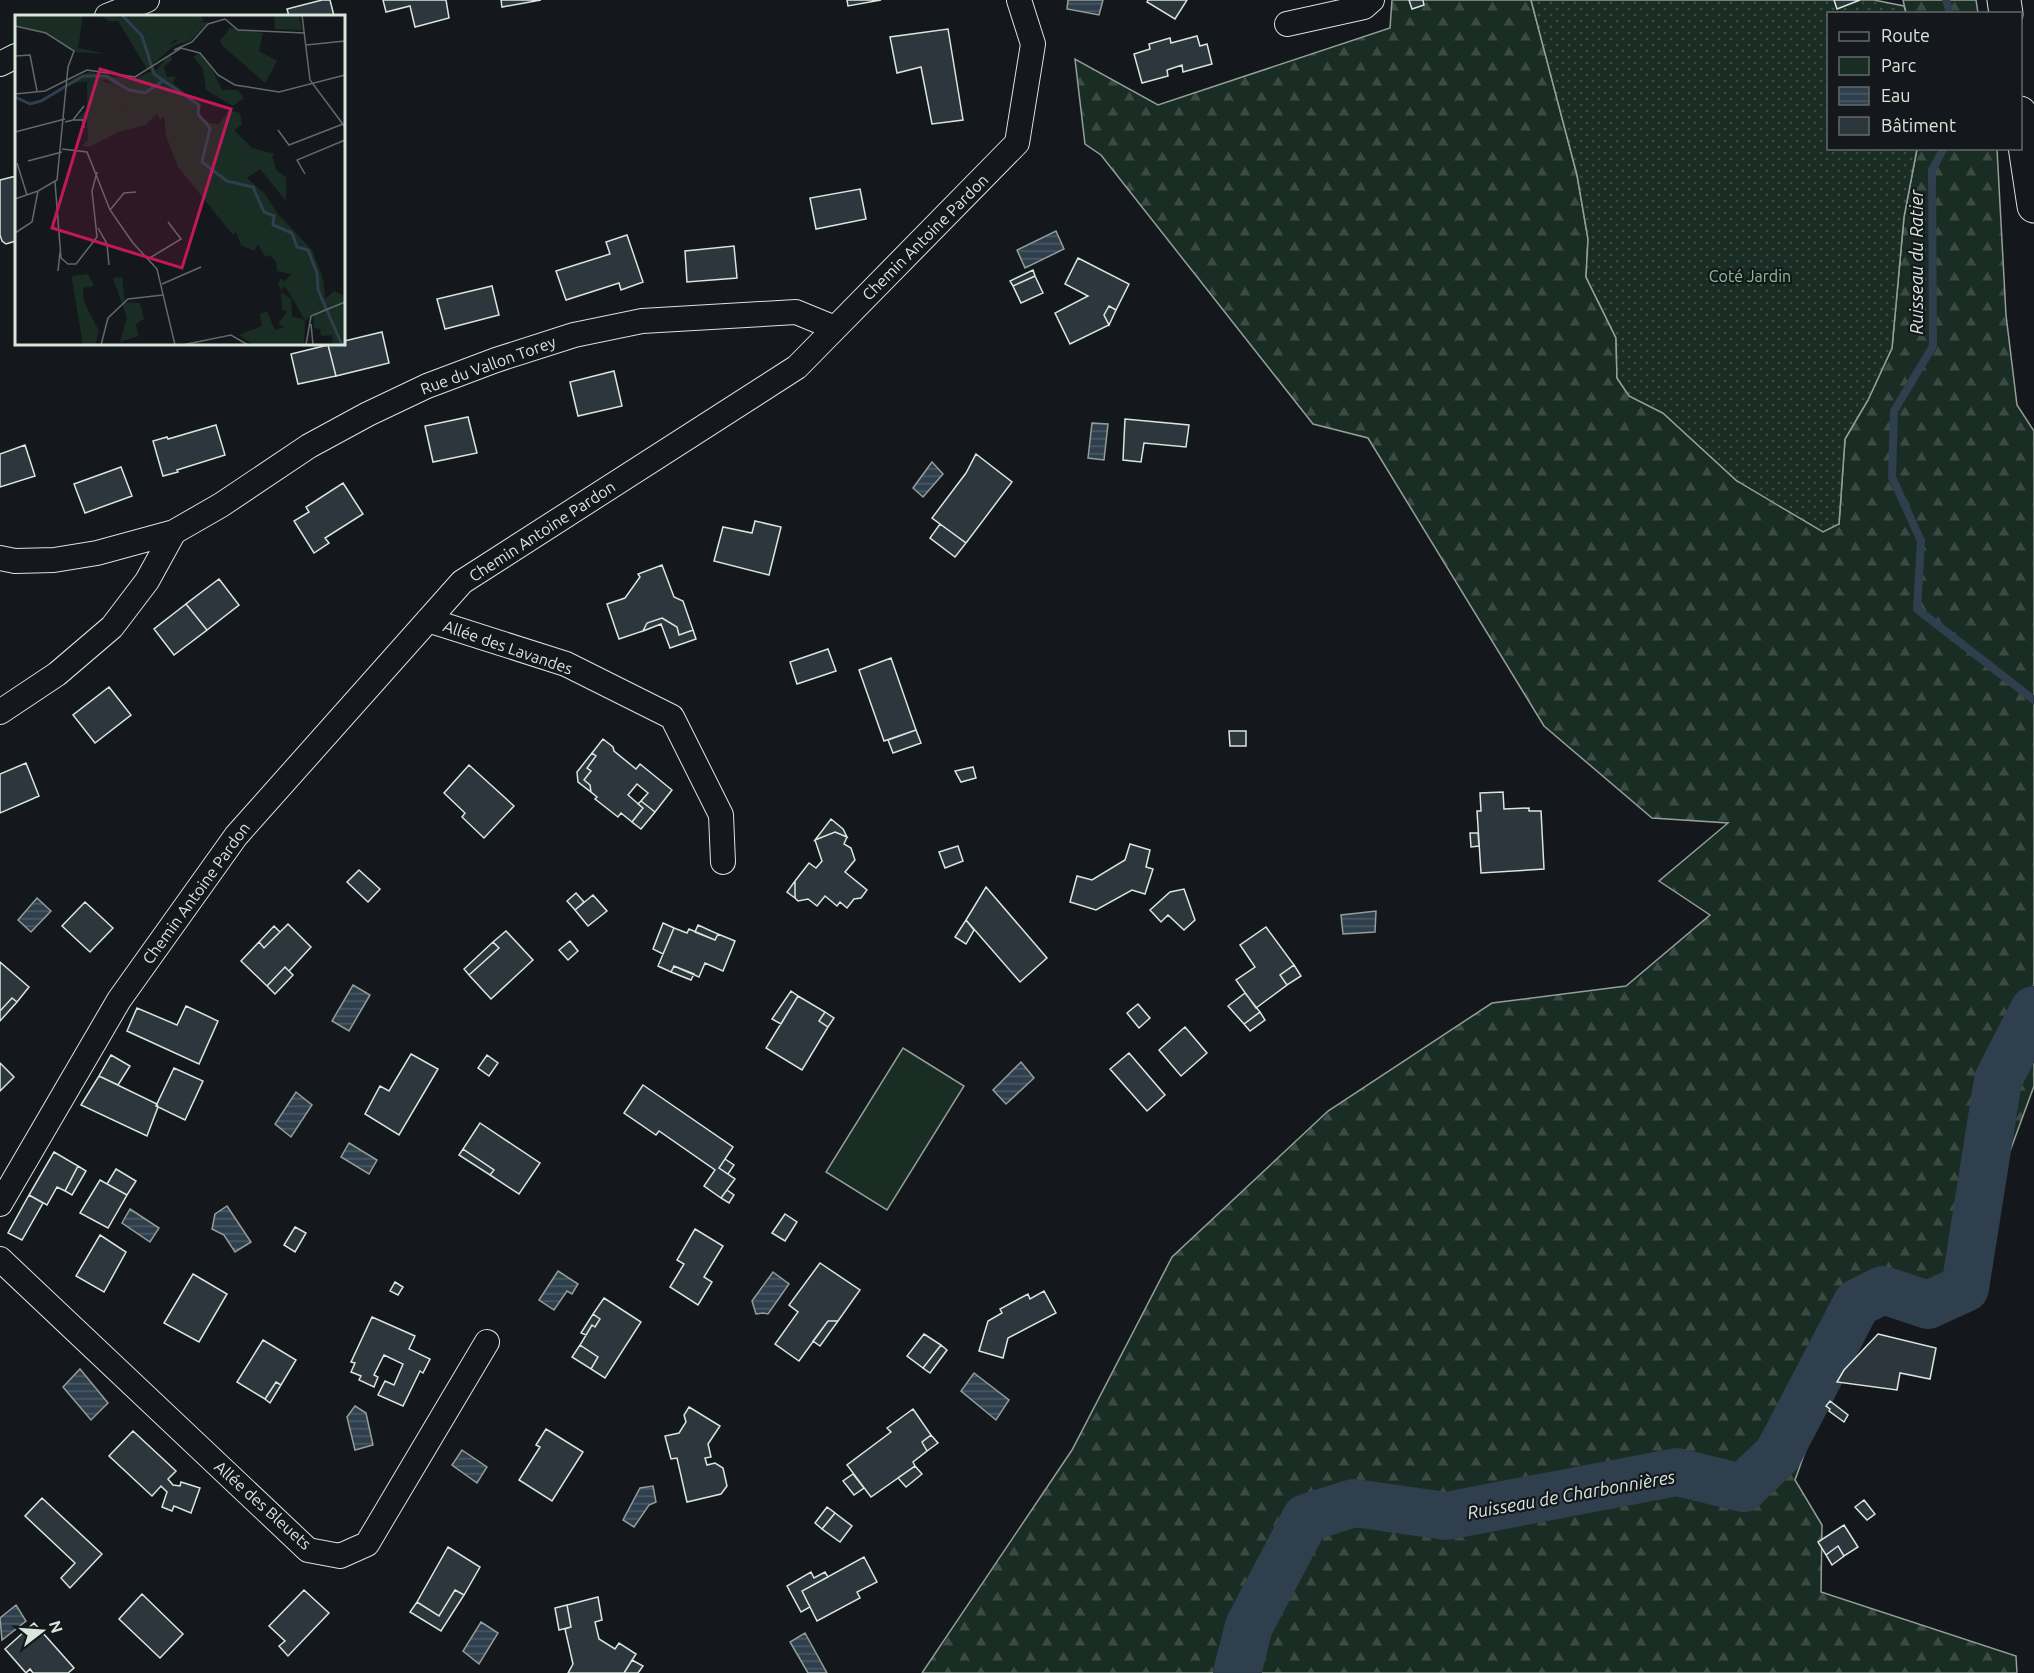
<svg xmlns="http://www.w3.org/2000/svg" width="2034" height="1673" font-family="Ubuntu,sans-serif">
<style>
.green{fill:#1a2d24;stroke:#939e99;stroke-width:1.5}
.forest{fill:url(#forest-firs);stroke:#939e99;stroke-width:1.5}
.garden{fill:url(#garden-dots);stroke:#939e99;stroke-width:1.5}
.water{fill:url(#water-rules);stroke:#939e99;stroke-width:1.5}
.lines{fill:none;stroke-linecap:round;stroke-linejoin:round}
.stream{stroke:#2f3f4d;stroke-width:8}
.river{stroke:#2f3f4d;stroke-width:48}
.building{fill:#2c363c;stroke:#d8e6dc;stroke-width:1.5}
.street-casing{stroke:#d8e6dc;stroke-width:26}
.secondary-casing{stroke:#d8e6dc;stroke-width:35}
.street{stroke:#14181c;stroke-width:24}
.secondary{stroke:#14181c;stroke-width:33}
.labels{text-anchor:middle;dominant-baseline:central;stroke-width:4.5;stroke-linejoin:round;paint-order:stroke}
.street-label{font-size:16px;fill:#d8e6dc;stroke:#14181c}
.park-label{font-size:16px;fill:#8ac095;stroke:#14181c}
.water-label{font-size:18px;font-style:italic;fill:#d8e6dc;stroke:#14181c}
.inset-river{fill:none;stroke:#2f3f4d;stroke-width:3}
.inset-road{fill:none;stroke:#626a69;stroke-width:1.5}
.view{fill:#c2185b;fill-opacity:0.15;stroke:#c2185b;stroke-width:3}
.inset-edge{fill:none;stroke:#d8e6dc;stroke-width:3}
</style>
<defs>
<pattern id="forest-firs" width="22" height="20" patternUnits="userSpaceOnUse" patternTransform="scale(1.5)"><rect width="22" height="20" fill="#1a2d24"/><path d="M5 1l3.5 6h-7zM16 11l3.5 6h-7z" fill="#3b4b43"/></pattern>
<pattern id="garden-dots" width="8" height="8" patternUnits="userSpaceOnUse" patternTransform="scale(1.5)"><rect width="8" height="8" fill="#1a2d24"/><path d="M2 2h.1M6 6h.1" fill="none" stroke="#3b4b43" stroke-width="1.8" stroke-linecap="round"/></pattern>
<pattern id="water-rules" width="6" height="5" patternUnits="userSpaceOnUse" patternTransform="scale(1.5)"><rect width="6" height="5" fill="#2f3f4d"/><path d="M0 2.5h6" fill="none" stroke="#4c5b66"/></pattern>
</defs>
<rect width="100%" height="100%" fill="#14181c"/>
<path class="green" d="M903 1048 964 1086 887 1210 826 1172Z"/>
<path class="forest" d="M1392 0H1531L1577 175 1588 239 1586 277 1616 338 1617 378 1629 396 1663 413 1737 481 1839 524 1845 439 1868 400 1892 348 1904 217 1917 149H1997L2006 315 2017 405 2034 431V1086L1985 1219 1965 1285 1894 1294 1851 1307 1809 1441 1795 1480 1822 1525 1821 1592 2016 1656 2017 1673H922L1072 1450 1172 1257 1328 1111 1492 1003 1626 986 1710 915 1659 881 1728 823 1652 818 1544 726 1368 438 1313 424 1101 155 1085 144 1075 59 1158 105 1390 28Z
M1903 0H1976L1978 13H1906Z"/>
<path class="garden" d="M1531 0H1874L1904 6 1906 13 1828 14V148L1917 149 1904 217 1892 348 1868 400 1845 439 1839 524 1823 532 1737 481 1663 413 1629 396 1617 378 1616 338 1586 277 1588 239 1577 175Z"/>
<path class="water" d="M1068 0H1103L1099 15 1067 9Z
M1056 231 1064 249 1025 268 1017 250Z
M1092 423 1108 424 1104 460 1088 458Z
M932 462 943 474 923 497 913 488Z
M37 898 51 911 31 932 18 920Z
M1376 911 1375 932 1343 934 1341 915Z
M353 985 370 995 349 1031 332 1021Z
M1021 1062 1034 1078 1006 1104 993 1090Z
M296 1092 312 1105 291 1137 275 1124Z
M349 1143 377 1160 369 1174 341 1157Z
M227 1206 251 1242 235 1252 224 1235 212 1229 215 1214Z
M130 1209 159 1228 150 1242 122 1223Z
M558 1271 578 1284 572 1294 567 1291 554 1310 539 1300Z
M773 1272 789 1284 768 1314 763 1313 756 1314 752 1301Z
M80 1369 108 1403 91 1420 63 1387Z
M974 1373 1009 1400 996 1420 961 1391Z
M355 1406 366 1413 373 1445 355 1450 347 1417Z
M462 1450 487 1467 477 1483 452 1465Z
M653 1486 656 1502 649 1505 634 1527 623 1520 640 1488Z
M16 1605 26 1621 2 1640 0 1618Z
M481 1622 498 1633 479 1664 463 1651Z
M805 1633 827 1673H808L790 1642Z"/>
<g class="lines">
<path class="stream" d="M1946 0 1950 14
M1944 148 1932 170 1933 346 1894 411 1892 477 1921 541 1917 609 2034 700"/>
<path class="river" d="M1237 1673 1249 1626 1306 1518 1354 1503 1446 1516 1677 1472 1743 1488 1778 1454 1857 1303 1883 1290 1928 1305 1965 1288 1998 1080 2034 1010"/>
</g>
<path class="building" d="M322 0H330L334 16H289L287 9Z
M383 0H446L449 18 415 27 410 6 386 12Z
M501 0H541L502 7Z
M847 0H881L848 6Z
M1148 0H1187L1175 19 1147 2Z
M1409 0H1423L1424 5 1412 9Z
M1834 0H1860L1837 9Z
M948 29 963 120 932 124 921 67 897 73 890 37Z
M1197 36 1200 46 1207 44 1212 64 1183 72 1182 65 1167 70 1168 76 1142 83 1134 54 1150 49 1149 44 1170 38 1171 43Z
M16 176V241L6 244 2 241 0 235V180Z
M860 189 866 219 816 229 810 198Z
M627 235 643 282 621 290 619 283 566 300 556 271 610 254 606 242Z
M734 246 737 278 687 282 685 251Z
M1078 258 1129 284 1116 310 1109 306 1104 315 1109 325 1070 344 1055 313 1088 296 1065 284Z
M1033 270 1035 276 1013 286 1010 281Z
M1035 276 1043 293 1021 303 1013 286Z
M492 286 499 315 445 329 437 299Z
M1109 306 1116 310 1109 325 1104 315Z
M382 332 389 363 336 376 328 345 344 344V341Z
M328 345 336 376 298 384 291 354Z
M614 371 622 406 578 416 570 382Z
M468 417 477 453 433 462 425 426Z
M1125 419 1189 425 1186 447 1144 443 1141 462 1123 460Z
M216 425 225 455 177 470 178 472 163 476 153 441 167 437 168 439Z
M25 445 35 476 0 487V454Z
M976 454 1012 482 966 543 932 518 966 473Z
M121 467 132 496 85 513 74 484Z
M343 483 363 514 325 538 329 543 314 553 294 521 309 512 306 507Z
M755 521 781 527 769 575 714 561 723 527 752 533Z
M940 524 966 543 955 557 930 538Z
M662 565 674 597 683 601 693 630 679 635 677 627 662 618 647 623 643 631 619 639 607 604 625 598 640 577 638 574Z
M219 579 239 605 207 630 186 604Z
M186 604 207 630 174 655 154 629Z
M662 618 677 627 679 635 693 630 696 639 670 648 661 624 643 631 647 623Z
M828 649 836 671 797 684 790 662Z
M891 658 916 730 884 741 859 670Z
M109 687 131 715 95 743 73 715Z
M916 730 921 743 893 753 888 740Z
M1229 731H1246V746H1230Z
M603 739 613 747 614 751 636 769 640 764 672 790 655 812 641 801 648 793 637 784 628 795 643 808 632 822 621 813 618 817 595 799 597 797 591 792 590 785 584 780 591 771 587 768 596 756 592 753Z
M592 753 596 756 587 768 591 771 584 780 590 785 591 792 578 782 577 772Z
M26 763 39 796 0 813V774Z
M469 765 514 806 484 838 462 817 465 813 444 793Z
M973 767 976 778 961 782 955 771Z
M1503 792 1504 809 1529 808V811H1541L1544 869 1481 873 1477 811H1481L1480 793Z
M641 801 655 812 641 829 632 822 643 808 638 804Z
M831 819 843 829 847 837 835 832 815 840Z
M835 832 847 837 844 844 851 848 855 860 845 872 867 890 861 898 854 899 847 908 840 902 837 906 825 896 817 906 808 899 798 901 795 898V881L809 863 816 868 822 861 815 840Z
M1470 833H1478L1479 846 1471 847Z
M1130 844 1150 850 1146 867 1153 869 1145 894 1132 890 1096 910 1070 902 1077 876 1092 880 1125 860Z
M958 846 963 861 945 868 939 852Z
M359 870 380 889 368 902 347 882Z
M795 881V898L787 892Z
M986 887 1047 958 1020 982 966 920Z
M1184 889 1195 920 1184 930 1168 915 1161 922 1150 910 1170 892Z
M576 893 584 902 575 910 567 901Z
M593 895 607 911 588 926 575 910Z
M85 902 113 928 90 952 62 926Z
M966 920 974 930 966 944 955 937Z
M663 923 674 928 663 954 653 949Z
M288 924 311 947 289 971 285 967 267 986 241 961 259 942 264 948Z
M698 925 718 934 715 940 695 932Z
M274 926 280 932 264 948 259 942Z
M1266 927 1294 965 1280 975 1287 985 1256 1008 1236 980 1255 967 1240 945Z
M674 928 687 933 689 929 715 940 718 934 735 941 723 971 705 963 699 977 674 966 671 972 658 966Z
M506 931 533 960 491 999 469 975 499 948 493 942Z
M570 941 578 951 568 960 559 950Z
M493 942 499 948 469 975 464 969Z
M0 962 29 987 17 1002 12 998 0 1011Z
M1294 965 1301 976 1287 985 1280 975Z
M674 966 694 974 691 980 671 972Z
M285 967 293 975 275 994 267 986Z
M791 991 798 996 781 1024 772 1019Z
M1245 993 1260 1012 1244 1024 1228 1006Z
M798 996 825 1012 819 1021 828 1027 802 1070 766 1048Z
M12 998 17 1002 0 1021V1011Z
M1138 1004 1150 1018 1139 1028 1127 1013Z
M186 1006 218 1021 199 1064 127 1031 137 1008 177 1025Z
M825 1012 834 1018 828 1027 819 1021Z
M1260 1012 1265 1020 1250 1031 1244 1024Z
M1185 1027 1207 1053 1181 1076 1159 1050Z
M1129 1053 1165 1095 1147 1111 1110 1069Z
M411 1054 438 1069 399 1135 365 1114 380 1086 389 1091Z
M111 1055 130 1066 118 1085 99 1076Z
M487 1055 498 1063 489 1076 478 1068Z
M0 1063 14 1077 0 1091Z
M174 1068 203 1081 185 1120 156 1106Z
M99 1076 157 1104 158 1107 147 1136 81 1105Z
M643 1085 733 1147 719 1168 735 1179 721 1198 704 1186 715 1170 659 1131 656 1135 624 1113Z
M480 1123 540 1163 519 1194 490 1175 494 1170 463 1149Z
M463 1149 494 1170 490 1175 459 1155Z
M54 1152 78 1166 65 1191 57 1187 47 1205 29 1195Z
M725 1159 734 1165 728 1174 719 1168Z
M78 1166 86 1171 72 1195 65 1191Z
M116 1169 136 1181 127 1195 107 1184Z
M100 1180 127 1195 108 1228 80 1213Z
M727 1190 734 1195 729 1203 721 1198Z
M29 1195 43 1203 22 1240 8 1233Z
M785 1214 797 1222 785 1241 772 1233Z
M295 1227 306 1233 295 1252 284 1245Z
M695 1229 723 1246 704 1277 712 1282 698 1305 670 1287 684 1264 677 1260Z
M100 1235 126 1252 104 1292 76 1276Z
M820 1263 860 1290 838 1321H828L799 1361 775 1344 798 1312 789 1305Z
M193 1274 227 1294 199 1342 164 1323Z
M395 1282 403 1287 398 1295 390 1291Z
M1044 1291 1056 1313 1008 1338 1003 1358 979 1351 988 1321 1002 1313 1000 1309 1028 1294 1030 1299Z
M604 1298 641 1322 605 1378 591 1369 598 1357 580 1345 592 1325 595 1327 600 1319 593 1314Z
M593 1314 600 1319 595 1327 592 1325 586 1335 581 1333Z
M372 1317 415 1336 409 1349 430 1359 423 1373 420 1371 403 1406 378 1395 385 1381 394 1385 403 1364 384 1355 374 1375 378 1377 374 1387 359 1380 361 1376 351 1372 355 1363 351 1362Z
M828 1321H838L820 1346 813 1341Z
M924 1334 941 1345 923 1368 907 1356Z
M1878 1334 1936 1348 1930 1379 1900 1373 1897 1390 1837 1382 1844 1370Z
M263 1340 296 1360 281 1385 276 1382 265 1399 237 1382Z
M580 1345 598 1357 591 1369 572 1357Z
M941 1345 947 1350 930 1373 923 1368Z
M276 1382 281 1385 270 1403 265 1399Z
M1830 1401 1848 1415 1844 1422 1829 1411 1830 1409 1826 1406Z
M689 1407 720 1426 708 1444 711 1457 705 1458 707 1465 715 1463 723 1468 727 1486 721 1494 687 1502 677 1458 671 1459 665 1436 679 1433 686 1422 684 1415Z
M913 1409 931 1435 922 1442 927 1451 913 1462 915 1466 871 1497 847 1465 891 1432 887 1428Z
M546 1429 583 1452 552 1501 519 1480 540 1447 536 1445Z
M133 1431 176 1471 168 1479 173 1485 180 1486 181 1482 200 1488 191 1513 174 1506 172 1511 162 1507 167 1492 161 1486 152 1496 109 1456Z
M931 1435 938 1443 927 1451 922 1442Z
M915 1466 922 1474 906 1487 898 1478Z
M853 1474 864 1488 854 1495 843 1481Z
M42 1498 102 1554 70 1588 61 1578 75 1563 25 1516Z
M1864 1500 1875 1514 1867 1520 1855 1507Z
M827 1507 835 1513 822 1529 815 1523Z
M835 1513 852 1526 840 1542 822 1529Z
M1844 1525 1858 1547 1844 1556 1838 1546 1826 1555 1818 1542Z
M1838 1546 1844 1556 1832 1565 1826 1555Z
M448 1547 480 1567 464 1595 455 1590 439 1616 417 1602Z
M864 1557 877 1582 857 1592 860 1598 817 1621 802 1591Z
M811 1572 814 1578 825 1572 828 1577 802 1591 810 1607 801 1612 787 1586Z
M304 1590 329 1613 288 1656 279 1646 285 1641 269 1626Z
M455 1590 464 1595 441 1631 410 1612 417 1602 439 1616Z
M142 1594 183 1634 160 1658 119 1619Z
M598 1597 602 1620 595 1622 599 1639 615 1649 619 1643 636 1654 624 1673H568L573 1664 565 1629 571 1627 567 1605Z
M567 1605 571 1627 559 1630 555 1608Z
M34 1623 74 1668 68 1673H33L30 1669 26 1673 5 1649Z
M632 1660 643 1666 638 1673H624Z"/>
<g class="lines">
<g class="street-casing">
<path id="street" d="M107 16 147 0
M1287 24 1364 7 1372 0
M0 64 16 56
M0 558 15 561 54 560 97 553 174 532 221 505 309 446 368 414 427 386 496 360 574 335 642 321 796 312 835 328
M428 620 566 664 672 717 721 815 723 862
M0 712 57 674 112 627 147 581 174 532
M0 1204 119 1000 236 836 462 582 797 367 1017 143 1033 44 1019 0
M0 1259 308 1550 340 1556 367 1544 487 1342"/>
</g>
<g class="secondary-casing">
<path id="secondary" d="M2004 0 2006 14
M2020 113 2034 206"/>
</g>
<use href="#street" class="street"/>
<use href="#secondary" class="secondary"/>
</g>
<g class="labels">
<g class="street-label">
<text transform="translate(925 237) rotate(-45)">Chemin Antoine Pardon</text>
<text transform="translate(488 365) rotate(-20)">Rue du Vallon Torey</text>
<text transform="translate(542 531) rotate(-33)">Chemin Antoine Pardon</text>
<text transform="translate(508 647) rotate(19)">Allée des Lavandes</text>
<text transform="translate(196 893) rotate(-54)">Chemin Antoine Pardon</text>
<text transform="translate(263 1505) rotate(42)">Allée des Bleuets</text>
</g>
<g class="park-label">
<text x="1750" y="276">Coté Jardin</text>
</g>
<g class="water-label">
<text transform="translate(1916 262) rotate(-90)">Ruisseau du Ratier</text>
<text transform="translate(1571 1494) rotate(-10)">Ruisseau de Charbonnières</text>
</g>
</g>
<g transform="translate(15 15)">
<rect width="330" height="330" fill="#14181c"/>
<path d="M124 0H186L189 6 182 7 172 27 159 25 154 30ZM215 13 248 18 244 36 262 46 250 68 208 31 205 26Z" fill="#1a2d24"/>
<path d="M0 0H68L63 33 93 39 60 37 35 19 0 11ZM85 0 106 3 124 0 143 19 152 21 155 30 168 23 172 27 182 7H193L175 26 160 30 132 54 103 6H94ZM185 38 195 50 207 75H223L229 83 218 91 191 75 188 54 178 42ZM155 39 157 45 149 52 152 62 161 61 158 68 184 90 183 100 195 108 204 109 214 95 225 98 227 110 219 115 237 133 260 139 257 142 262 156 271 162V186L245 154 232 163 249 178 263 199 297 235 308 264 310 284 319 276 330 281V330H318L317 320 306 321 305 314 299 313 298 299 290 306 289 330 237 329 224 320 247 311 245 299 252 296 260 315 270 312 263 309 272 297 267 294 266 277 276 284 277 301 290 305 270 271 267 275 263 270 265 263 269 267 276 259 262 256 261 247 255 240 250 242 243 229 239 236 226 230 221 217 218 220 163 152 151 121 149 102 145 105 142 99 130 110 104 117 74 132 67 131 73 125 72 105 62 104 72 94 107 95 121 82 91 65 57 68 56 65 75 57 117 65 142 54ZM73 259 79 271 68 273 69 287 84 316 80 330H68L57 265V261ZM107 262 110 287 125 288 129 304 121 309 123 321 105 327 112 302 98 263Z" fill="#1a2d24"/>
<path d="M259 0H284L287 15 260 14Z" fill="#1a2d24"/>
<path d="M83 64 109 74 122 83 105 96 72 94V68Z" fill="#1a2d24"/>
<path class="inset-river" d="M107 0 127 21 139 59 184 90 183 99 195 113 187 147 212 166 238 172 249 197 259 201 258 210 277 218 282 232 293 235 302 258 303 275 327 330M0 82 15 89 26 86 68 61H91L114 75 130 78 149 65"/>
<path class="inset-road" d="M287 0 295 65 330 112M210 4 223 15 290 18M0 11 31 18 59 36 53 52 42 165 23 176 17 207 0 218M291 30 330 26M159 35 177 27 193 9 210 4M0 41 15 40 22 76M0 79 30 76 72 55 120 62 166 33 185 38 203 60 220 70 264 77 330 60M58 105H68L69 113M50 107 58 105 69 91M263 115 274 130 328 109M0 117 50 104M47 134 72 137 95 195 118 228 142 254 160 330M13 146 47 137M2 148 12 180M290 159 282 145 330 125M40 167 46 243 53 249H61L82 222 77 176 82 157M0 184 23 176M95 195 109 178 121 177M83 213 92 229 94 250M133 244 166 224 153 207M43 256 45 237M147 269 186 252M296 309 298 330M86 330 93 303 113 284 148 280M167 330 216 320 233 330M291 330 296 301 330 287"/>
<path class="view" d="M85 54 216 94 167 253 37 213Z"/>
<rect width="330" height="330" class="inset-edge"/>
</g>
<rect x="1827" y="12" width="195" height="138" fill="#14181c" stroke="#626a69" stroke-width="1.5"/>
<rect x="1839" y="32" width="30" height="9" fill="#14181c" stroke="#626a69" stroke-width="1.5"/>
<text x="1881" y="42" font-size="18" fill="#d8e6dc">Route</text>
<rect x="1839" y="57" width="30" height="18" fill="#1a2d24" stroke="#626a69" stroke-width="1.5"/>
<text x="1881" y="72" font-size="18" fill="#d8e6dc">Parc</text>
<rect x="1839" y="87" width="30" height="18" fill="url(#water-rules)" stroke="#626a69" stroke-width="1.5"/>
<text x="1881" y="102" font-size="18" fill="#d8e6dc">Eau</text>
<rect x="1839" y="117" width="30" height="18" fill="#2c363c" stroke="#626a69" stroke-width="1.5"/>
<text x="1881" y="132" font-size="18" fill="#d8e6dc">Bâtiment</text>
<g transform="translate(42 1631) rotate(73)" stroke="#14181c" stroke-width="4.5" paint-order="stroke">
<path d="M0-4.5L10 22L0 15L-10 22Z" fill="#d8e6dc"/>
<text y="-9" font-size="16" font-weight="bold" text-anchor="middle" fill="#d8e6dc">N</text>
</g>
</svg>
